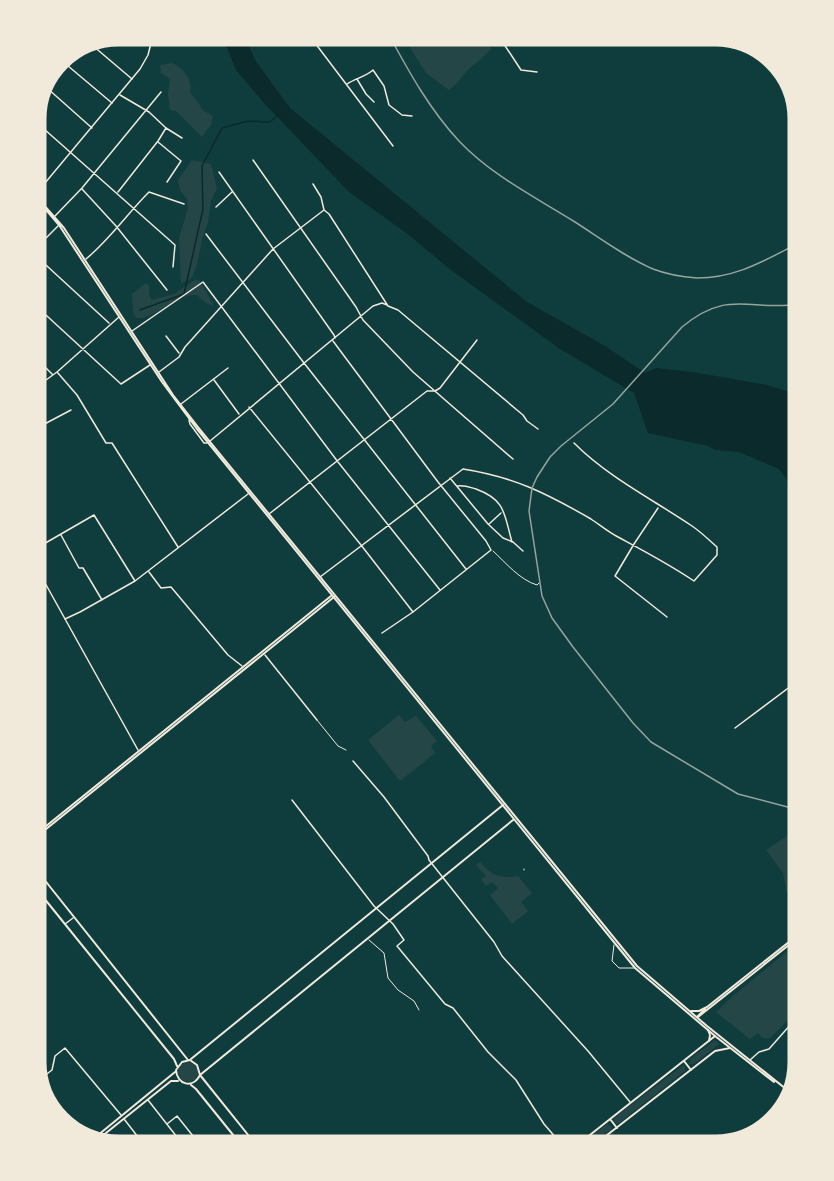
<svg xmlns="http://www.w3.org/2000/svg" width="834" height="1181" font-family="'PT Serif',serif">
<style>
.green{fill:#244646}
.water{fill:#0a2a2b}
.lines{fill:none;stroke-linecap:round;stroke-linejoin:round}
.stream{stroke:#0a2a2b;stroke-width:1.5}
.service{stroke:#f1e9da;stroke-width:1}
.pedestrian{stroke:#f1e9da;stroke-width:1}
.minor{stroke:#f1e9da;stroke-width:1.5}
.tertiary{stroke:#f1e9da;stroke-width:1.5}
.secondary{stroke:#f1e9da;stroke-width:2}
.primary{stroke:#f1e9da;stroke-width:2}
.rail{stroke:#97a49c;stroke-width:1.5}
.rim{fill:none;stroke:#f1e9da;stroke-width:3}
</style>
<rect width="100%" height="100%" fill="#0f3d3e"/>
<path class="green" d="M405 35H486L491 49C484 57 477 62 469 69 462 75 458 84 449 90L426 73 407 43Z
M172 63C183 68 193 79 190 92L204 111 213 116 211 125 202 137 176 111 170 110 168 94 170 79 161 73 160 65Z
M192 160 211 164 217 188 211 201 208 223 203 236 197 264 192 278 181 283 179 238 188 208 187 199 180 190 178 180Z
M195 280 200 281 214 306 206 303 197 295C175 293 158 319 136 318L133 312 132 294 146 283 149 286V294L152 300 174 294Z
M399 715 405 722 416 716 437 741 431 746 435 753 400 781 368 740Z
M799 828V927L788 898 783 873 766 850Z
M480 862C491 875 500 879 518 876L532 893 521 902 528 911 512 924 490 895 498 888 492 882 486 886 481 879 486 876 476 865Z
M797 943H799V1009L770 1038H763L758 1033 750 1039 716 1012 733 996Z
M715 1040 719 1044 694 1064H689L690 1059Z
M178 1072a10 10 0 1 1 20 0a10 10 0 1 1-20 0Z
M682 1066H685V1071L618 1124 613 1122 614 1118Z
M607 1124 611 1126V1130L590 1146H579Z"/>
<path class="water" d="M222 35H244L255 60 290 108 527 302 605 346 645 373 656 368 693 372 767 385 799 395V496L779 469 739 452 715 450 708 446 648 433 634 393 560 349 451 270 405 232 349 192 264 103 236 70Z"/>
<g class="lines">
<path class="stream" d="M140 310 184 294 203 209 202 166 222 128 248 121 270 122 277 116"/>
<path class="service" d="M493 551C506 563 520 580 537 585L539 583
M317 720 338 746 346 750
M614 945 612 961 619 968H634"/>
<path class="pedestrian" d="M524 870V869
M369 940 384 953 388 978 398 990 414 1001 419 1010"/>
<path class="minor" d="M136 35 150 45
M309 35 393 146
M498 35 521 70 537 72
M92 45 132 79
M61 60 112 103
M357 79 366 94 374 102
M347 84C356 78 365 77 373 70L384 86 389 105 402 115 412 116
M47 88 92 128
M120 95 149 112 166 128 182 138
M35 121 175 245 173 267
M158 142 181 161 167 182
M253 160 356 307 363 320 413 372 513 459
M219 172 334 335 335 338
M313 184 321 197 324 210 329 214 388 306 398 310 523 415 527 421 538 429
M82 189 116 226 167 290
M118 192 158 141 166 128
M216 207 232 192
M55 216 82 188 161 92
M206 234 304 363 466 569
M35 249 58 226
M35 255 109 323
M86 259C110 239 127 214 149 192L184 204
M35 305 121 384 150 365
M132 331 203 282 338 462 440 590
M166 336 179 353
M333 341 438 482 486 541 491 550 413 612 382 633
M35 357 52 374
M57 372 77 395 106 443H112L178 547
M159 372 179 357 185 347 273 249 324 210
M214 380 239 414
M35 388 57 372 119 317
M181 404 228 368
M249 407 361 545 413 612
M189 420 190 424 204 443H207
M35 429 71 410
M210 441 373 306 382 303 387 305
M450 478 488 524 503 538 513 542 523 551
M457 486C464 485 469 487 476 489 506 500 504 514 512 542
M658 508 634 544 615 576 667 617
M269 514 427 391H435L440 388 477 340
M489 524 501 513
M61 535 79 568H83L102 600
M35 549 94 515 135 581
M149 572 161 588 171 587 228 655 242 666
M320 577 463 469C514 477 546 493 591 519 600 525 608 532 618 537 644 551 669 564 694 581L717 555V547C709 540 701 532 692 526 652 499 608 477 574 443
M65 619 80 612 135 581 248 494
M265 655 317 720
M735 728 799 680
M353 761 384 797 428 856 429 860 494 942 502 956 588 1051 630 1102
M292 800 374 906 393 924 404 940 397 946 445 1004 453 1008 488 1052 516 1080 544 1124 563 1146
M750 1060 759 1052 769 1049 799 1015
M39 1080 52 1070 55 1056 65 1048 121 1115
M42 1088 81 1136
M148 1100 184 1146
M124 1119 145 1146
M167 1124 177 1116 201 1146"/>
<path class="tertiary" d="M35 195 140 69 148 55 153 35
M35 565 138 750
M65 924 73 918"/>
<path class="secondary" d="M35 868 188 1060
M35 887 174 1059 177 1066
M708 1030 710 1035 709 1041
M191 1059 503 805
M684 1061 691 1070
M200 1075 197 1065 190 1060 182 1062 176 1070C177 1085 193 1089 200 1075L513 820
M200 1075 257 1146
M191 1085 196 1089 242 1146
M610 1119 617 1128
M92 1140 175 1072
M96 1141 171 1081H178
M576 1146 715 1036
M593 1146 715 1051 730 1048"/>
<path class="primary" d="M35 195 64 228 173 395 198 427 637 966 707 1026 791 1093
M35 197 59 225 162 382 197 429 635 968 715 1036 774 1082
M35 835 331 596
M35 838 334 597
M691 1011H699L707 1007 799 934
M697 1017 705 1009
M698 1017 799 937"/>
<path class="rail" d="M389 35C409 72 430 110 459 141 491 175 535 197 575 222 600 238 625 257 653 269 666 274 683 277 697 278 737 278 765 260 799 243
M799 810 738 794 651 742 633 723 573 647 552 618 542 596 529 511 532 488 537 477 550 457 561 446 613 404 682 327C729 288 750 312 799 304"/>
</g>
<path d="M0 0H834V1181H0ZM119 45H715A74 74 0 0 1 789 119V1062A74 74 0 0 1 715 1136H119A74 74 0 0 1 45 1062V119A74 74 0 0 1 119 45Z" fill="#f1e9da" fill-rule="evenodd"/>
<path class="rim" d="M119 45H715A74 74 0 0 1 789 119V1062A74 74 0 0 1 715 1136H119A74 74 0 0 1 45 1062V119A74 74 0 0 1 119 45Z"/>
</svg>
